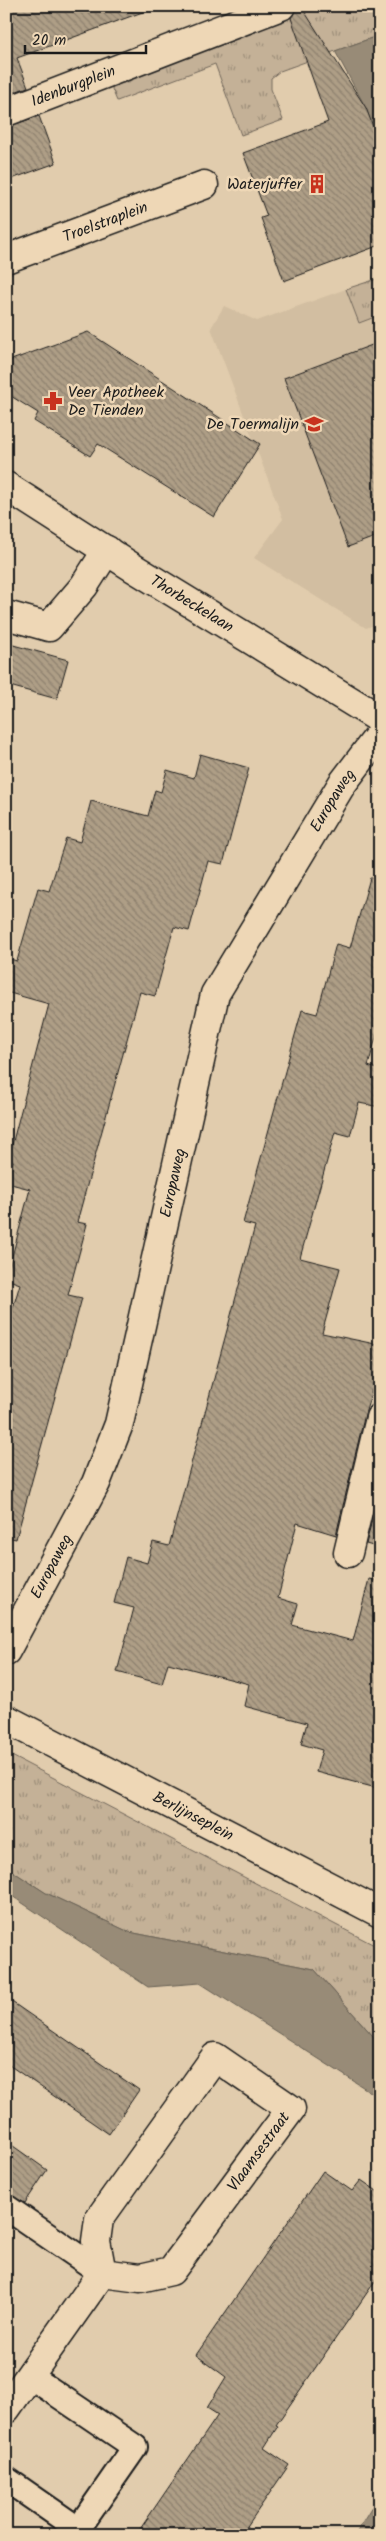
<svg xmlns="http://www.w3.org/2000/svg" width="386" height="2541" font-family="Kalam,sans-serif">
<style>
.built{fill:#d2bea1}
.grass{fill:url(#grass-tufts);stroke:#70665a}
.water{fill:#988b77;stroke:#665f53}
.building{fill:url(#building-back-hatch);stroke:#1c1c1c}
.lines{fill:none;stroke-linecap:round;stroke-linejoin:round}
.lane-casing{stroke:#1c1c1c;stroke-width:28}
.street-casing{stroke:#1c1c1c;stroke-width:31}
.secondary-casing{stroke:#1c1c1c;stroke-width:31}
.lane{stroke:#eed7b6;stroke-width:24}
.street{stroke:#eed7b6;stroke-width:28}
.secondary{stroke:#eed7b6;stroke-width:28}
.labels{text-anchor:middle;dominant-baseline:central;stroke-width:5;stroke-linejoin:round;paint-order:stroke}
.street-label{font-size:16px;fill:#1c1c1c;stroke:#eed7b6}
.poi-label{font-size:16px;fill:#1c1c1c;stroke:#eed7b6;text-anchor:end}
</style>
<defs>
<pattern id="grass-tufts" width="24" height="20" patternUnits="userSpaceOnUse" patternTransform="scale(1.25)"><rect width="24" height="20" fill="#c4b197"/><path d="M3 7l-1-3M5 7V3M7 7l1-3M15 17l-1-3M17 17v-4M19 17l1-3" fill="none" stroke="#9e8f7a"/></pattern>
<pattern id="building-back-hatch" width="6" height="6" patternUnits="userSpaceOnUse" patternTransform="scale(1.25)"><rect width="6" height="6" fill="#ae9e86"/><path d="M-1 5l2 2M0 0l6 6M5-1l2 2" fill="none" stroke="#8d806d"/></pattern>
</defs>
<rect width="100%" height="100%" fill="#e1ccad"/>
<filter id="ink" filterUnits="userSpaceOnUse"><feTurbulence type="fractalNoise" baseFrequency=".02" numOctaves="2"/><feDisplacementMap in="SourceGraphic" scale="10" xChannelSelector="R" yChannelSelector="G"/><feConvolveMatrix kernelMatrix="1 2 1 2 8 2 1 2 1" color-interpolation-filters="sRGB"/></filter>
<g filter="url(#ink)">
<path class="built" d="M346 289 359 323 380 315V623L366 628 254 558 283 519 211 328 224 306 257 321Z"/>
<path class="grass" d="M298 6H380V35L280 71 271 78V89L283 120 241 135 215 64 117 101 112 89 113 80 274 20Z
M380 278V315L359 323 346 289Z
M6 1753 380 1948V2044L314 1969 129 1932 46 1893 6 1867Z"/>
<path class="water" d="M380 35V145L366 108 335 51Z
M6 1867 46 1893 129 1932 314 1969 380 2044V2098L200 1983 148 1987 6 1892Z
M380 2494V2535H355Z"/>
<path class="building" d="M6 6H147L148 10 17 58 28 87 6 95Z
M301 6 366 108 380 145V245L284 281 261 218 267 216 243 153 328 122 291 18 296 8Z
M39 116 56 163 6 181V127Z
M88 332 260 444 214 517 98 444 90 456 34 421 38 413 6 393V362Z
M380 342V535L348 547 284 378Z
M6 643 68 660 57 699 6 685Z
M200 754 249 768 223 864 208 861 189 931 174 927 155 996 140 992 77 1222 87 1224 68 1295 82 1298 16 1539 6 1537V1321H9L20 1284 6 1279 30 1189 7 1183 13 1161 8 1160 49 1004 6 992V958L17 961 38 888 49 891 66 838 80 842 91 801 148 816 155 790 161 792 167 770 194 778Z
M370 878 380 879V1023L368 1066 380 1070V1107L359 1103 350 1136 335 1132 300 1258 340 1268 322 1333 380 1345V1363L365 1414 336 1535 297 1523 278 1598 298 1604 292 1625 353 1641 369 1579 380 1581V1789L316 1772 322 1750 301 1744 307 1723 244 1706 249 1684 168 1663 162 1684 117 1672 134 1608 114 1603 126 1557 147 1563 153 1542 169 1546 255 1226 243 1223 302 1010 317 1014 336 944 350 948Z
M378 1496H380V1548L366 1544Z
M6 1998 139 2090 109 2134 6 2063Z
M6 2141 47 2170 25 2203 6 2193Z
M323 2171 352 2191 361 2180 380 2193V2274L276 2425 278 2426 264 2448 289 2465 241 2535H136L218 2415 207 2408 226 2377 196 2355Z"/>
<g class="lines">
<g class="lane-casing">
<path id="lane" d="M6 2207 102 2273
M6 2479 78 2529 135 2447 30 2376"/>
</g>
<g class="street-casing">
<g id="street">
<path id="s1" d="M6 112 281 6"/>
<path id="s2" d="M6 259 204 185"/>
<path d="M6 615 49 627 84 586 107 550"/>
<path d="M348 1553 380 1418"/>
<path id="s3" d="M6 1651 96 1483 119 1424 215 994 342 784 380 734"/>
<path id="s4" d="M6 1719 380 1913"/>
<path d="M215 2057 291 2109 171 2271 140 2278 102 2273 96 2241 99 2219Z"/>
<path d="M6 2409 102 2273"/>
</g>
</g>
<g class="secondary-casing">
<g id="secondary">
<path id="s5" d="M6 486 132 567 380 719"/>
</g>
</g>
<use href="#lane" class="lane"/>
<use href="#street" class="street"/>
<use href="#secondary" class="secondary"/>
</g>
</g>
<defs>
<g id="building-bare" transform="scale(1.5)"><path d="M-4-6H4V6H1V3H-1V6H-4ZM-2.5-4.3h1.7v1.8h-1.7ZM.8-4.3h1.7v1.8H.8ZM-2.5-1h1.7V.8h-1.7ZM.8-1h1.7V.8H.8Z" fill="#c8321e" stroke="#eed7b6" stroke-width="2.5" paint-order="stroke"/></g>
<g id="pharmacy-bare" transform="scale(1.5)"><path d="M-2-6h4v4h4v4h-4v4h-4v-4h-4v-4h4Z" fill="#c8321e" stroke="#eed7b6" stroke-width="2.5" paint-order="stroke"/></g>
<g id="school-bare" transform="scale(1.5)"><path d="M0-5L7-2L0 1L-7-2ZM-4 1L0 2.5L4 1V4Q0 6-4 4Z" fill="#c8321e" stroke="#eed7b6" stroke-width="2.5" paint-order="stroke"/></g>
</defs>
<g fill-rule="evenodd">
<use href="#building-bare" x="317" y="184"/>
<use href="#pharmacy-bare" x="53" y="401"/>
<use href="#school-bare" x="314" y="424"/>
</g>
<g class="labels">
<g class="street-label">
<text stroke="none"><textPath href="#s1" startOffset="72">Idenburgplein</textPath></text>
<text stroke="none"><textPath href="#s2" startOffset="106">Troelstraplein</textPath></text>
<text stroke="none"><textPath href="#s5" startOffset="220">Thorbeckelaan</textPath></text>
<text stroke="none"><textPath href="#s3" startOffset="921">Europaweg</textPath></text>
<text stroke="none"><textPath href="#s3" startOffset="501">Europaweg</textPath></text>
<text stroke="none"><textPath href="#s3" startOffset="96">Europaweg</textPath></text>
<text stroke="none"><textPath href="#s4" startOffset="211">Berlijnseplein</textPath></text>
<text transform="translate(259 2152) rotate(-54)">Vlaamsestraat</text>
</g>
<g class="poi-label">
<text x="302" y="184">Waterjuffer</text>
<text x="68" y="392" text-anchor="start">Veer Apotheek<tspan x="68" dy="18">De Tienden</tspan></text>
<text x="299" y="424">De Toermalijn</text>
</g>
</g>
<rect width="386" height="2541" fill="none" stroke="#eed7b6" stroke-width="25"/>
<rect x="12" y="12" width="361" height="2516" fill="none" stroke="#1c1c1c" stroke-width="2" filter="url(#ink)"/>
<path d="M25 45v8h121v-8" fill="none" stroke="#1c1c1c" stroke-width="2.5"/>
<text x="32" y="45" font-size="15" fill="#1c1c1c" stroke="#eed7b6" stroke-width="4" paint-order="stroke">20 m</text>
</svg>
